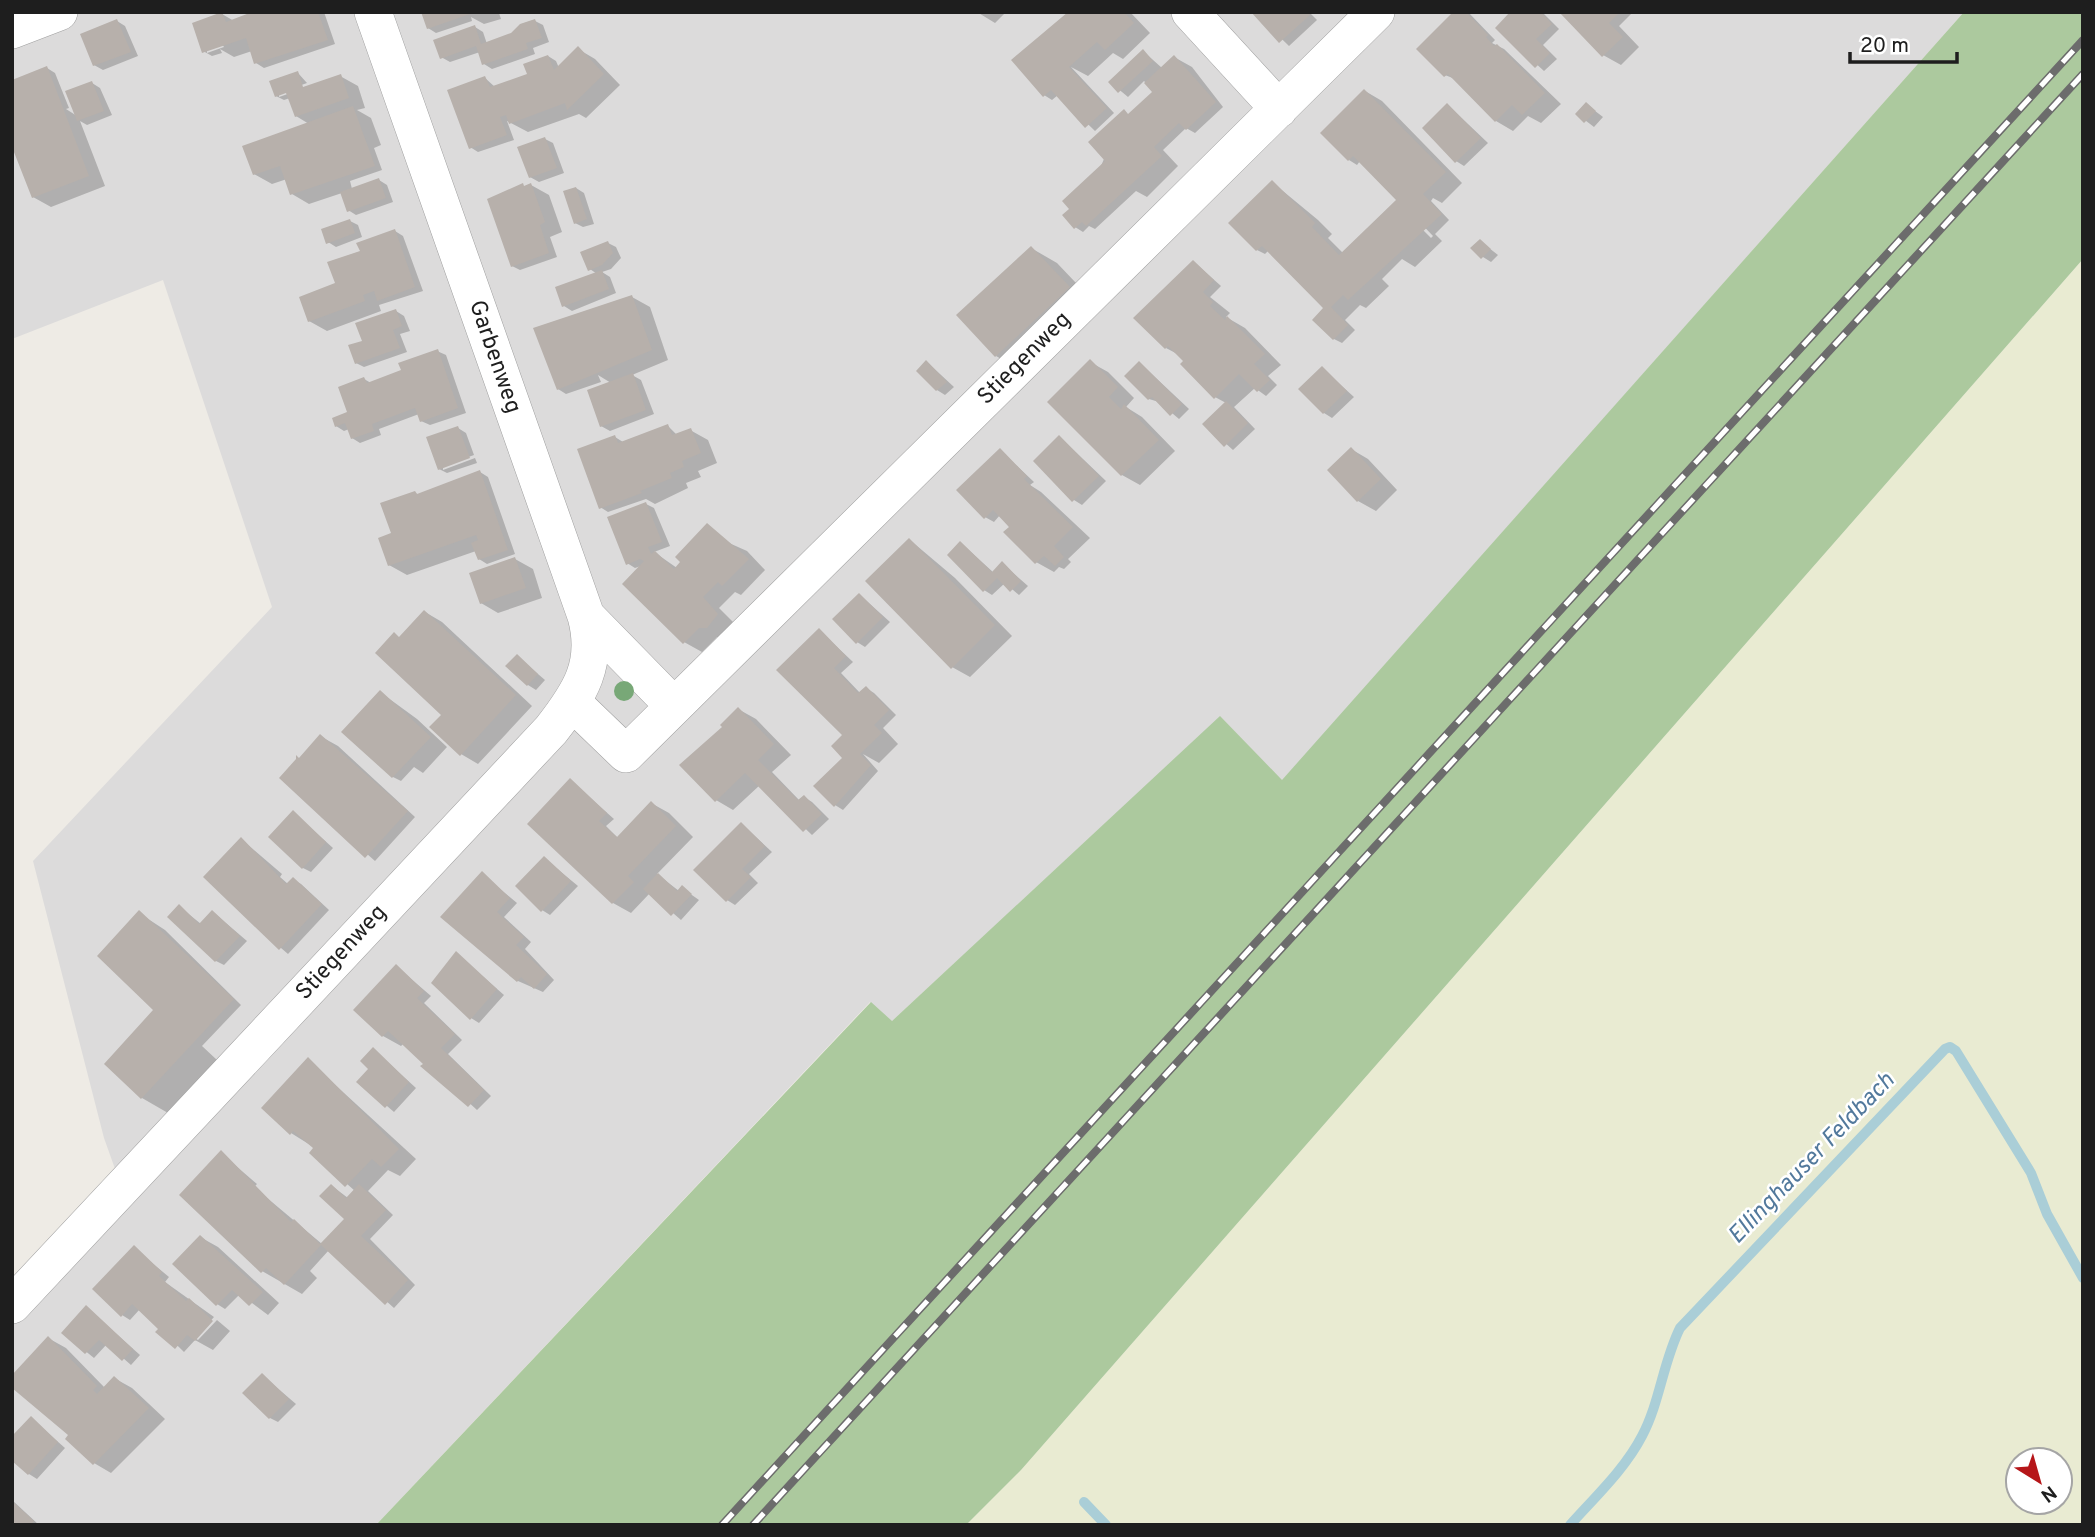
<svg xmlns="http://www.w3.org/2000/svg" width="2095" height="1537" font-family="Overpass,sans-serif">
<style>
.residential{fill:#dcdbdb}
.farmland{fill:#e9ebd2;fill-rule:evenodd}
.forest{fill:#acc99e}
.shadow{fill:#0003;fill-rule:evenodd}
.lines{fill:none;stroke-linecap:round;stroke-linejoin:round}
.stream{stroke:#aaced7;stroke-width:10}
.building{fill:#b7b0ab}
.street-casing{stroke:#9f9f9f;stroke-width:38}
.street{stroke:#fff;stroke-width:37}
.rail-casing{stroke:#6c6c6c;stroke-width:8}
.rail{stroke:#fff;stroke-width:5;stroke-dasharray:16;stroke-linecap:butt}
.tree{fill:#78a877}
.labels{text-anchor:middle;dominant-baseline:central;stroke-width:5;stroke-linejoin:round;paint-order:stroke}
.street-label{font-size:23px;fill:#1e1e1e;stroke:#fff}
.water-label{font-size:24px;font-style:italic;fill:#52799c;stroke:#fff}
</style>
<rect width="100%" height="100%" fill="#eeebe5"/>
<path class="residential" d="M12 12H1964L1282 781 1220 717 891 1022 870 1002 376 1525H12V1299L119 1180 104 1138 33 861 272 607 163 280 12 339Z"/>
<path class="farmland" d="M2083 259V1525H966L1021 1470ZM2018 1460H2060V1502H2018Z"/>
<path class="forest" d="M1964 12H2083V259L1021 1470 966 1525H376L871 1002 892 1021 1220 716 1282 780Z"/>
<path class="shadow" d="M257 12H324L335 44 264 68 256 63 252 51 234 57 220 49 222 53 212 56 203 51 222 14 234 21ZM222 44 224 47 207 53V49Z
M423 12H502L499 13 501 19 484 24 471 17 472 21 436 33 428 28Z
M977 12H1006L995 23Z
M1069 12H1130L1150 33 1123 59 1113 53 1088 76 1071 67 1114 113 1095 131 1058 95 1052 100 1044 95Z
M1254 12H1309L1317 20 1289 46Z
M1455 12H1468L1495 40 1492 43 1504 49 1561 104 1541 123 1528 116 1513 131 1496 121 1455 79 1445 75Z
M1513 12H1542L1559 29 1543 45 1557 59 1544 71 1497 28Z
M1562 12H1633L1619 26 1639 47 1621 65 1603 55Z
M117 21 125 26 138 56 103 70 94 65Z
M535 21 543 25 549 42 533 48 535 54 492 69 484 64 480 52 450 62 441 57 475 27 483 32 487 44 512 35Z
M578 49 595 59 620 85 586 118 579 114 528 132 507 121 514 140 478 152 470 147 485 78 495 87 529 75 548 56 556 61 559 68Z
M1143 51 1162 68 1174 57 1192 67 1223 107 1195 133 1186 128 1163 150 1178 166 1147 197 1136 191 1095 229 1089 226 1083 232 1075 227 1124 112 1129 115 1155 92 1144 81 1128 97 1110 82Z
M47 68 55 73 69 108 66 109 77 116 92 83 100 88 112 115 87 125 80 121 105 186 51 207 33 197Z
M298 73 307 83 279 93V97L340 76 358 86 365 108 357 110 371 118 381 145 374 148 382 170 350 181 352 189 379 180 387 185 393 202 356 215 348 210 342 193 309 204 292 194 287 179 272 184 254 174 309 124 296 116 290 98 284 100 276 96Z
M1365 91 1382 101 1462 183 1442 203 1433 198 1431 201 1449 220 1435 234 1442 241 1415 267 1402 259 1382 279 1389 286 1366 308 1360 305 1345 320 1355 330 1342 343 1334 339 1330 315 1269 250 1265 254 1257 250 1272 182 1318 220 1332 234 1328 238 1343 253 1398 200 1360 161 1357 165 1349 160ZM1410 212 1433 236 1431 238 1408 215Z
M1586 104 1603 117 1594 127 1577 114Z
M1448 105 1488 143 1464 166 1456 161Z
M545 139 553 143 564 173 539 182 530 177Z
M531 185 549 195 562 232 550 237 557 257 520 270 512 266Z
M576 188 584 193 594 224 583 227 575 223Z
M350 221 358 225 362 237 336 247 328 242Z
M395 231 403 236 423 291 379 305 381 311 327 331 309 321 362 252Z
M1480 241 1498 255 1491 262 1483 257Z
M608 243 616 247 621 258 611 269 602 272 610 277 616 293 572 311 564 306 597 274 590 269Z
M1031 248 1057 263 1095 303 1022 371 996 356Z
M1194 262 1221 286 1210 297 1230 313 1226 317 1245 328 1281 365 1268 376 1277 385 1266 396 1255 388 1234 407 1255 429 1233 450 1204 424 1226 403 1215 397 1183 357 1166 348Z
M632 297 650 307 668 360 632 375 641 380 654 414 610 431 601 426 611 383 598 375 601 382 566 394 558 389Z
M396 311 404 316 410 331 400 334 407 352 364 367 356 363 364 342Z
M437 351 446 355 466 413 430 425 421 421 419 414 379 429 381 435 360 443 352 438 349 429 344 431 336 426 352 413 364 379 371 383 403 371Z
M927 362 954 387 945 395 937 390Z
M1090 362 1108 372 1134 398 1126 407 1142 417 1175 451 1140 485 1122 475Z
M1140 363 1189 409 1179 419 1159 402 1149 399Z
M1322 368 1354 397 1332 418 1324 413Z
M668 426 677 435 690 430 708 440 717 463 698 471 701 477 686 483 688 488 655 504 646 499 608 512 600 507 615 437 623 442Z
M458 428 466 433 474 455 443 466V470L475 458 477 463 447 473 439 469Z
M1060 437 1106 481 1082 505 1074 500Z
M1351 449 1368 459 1397 490 1376 511 1358 501 1329 470Z
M1000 450 1034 482 1030 485 1041 492 1090 538 1068 559 1071 562 1064 569 1059 567 1054 572 1036 562 1000 515 994 522 985 517Z
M480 472 488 477 515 554 487 564 479 559 476 551 407 575 389 565 393 534 415 493 419 495Z
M646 504 654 508 670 546 654 552 677 568 707 525 729 543 747 551 765 570 741 595 735 592 719 608 735 624 725 637H717L702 652 684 642 644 565 635 568 627 563Z
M910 540 955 578 1012 636 970 677 952 667Z
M961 543 994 573 1003 564 1028 586 1019 595 1005 583 992 595 984 590Z
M515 559 533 569 542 598 498 613 481 603Z
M860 595 890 622 865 647 857 642Z
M425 612 442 622 532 706 478 764 461 754 444 714 400 638Z
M819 630 853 662 841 673 861 694 866 688 874 693 896 715 883 728 898 744 879 763 863 754 878 771 843 810 835 805 849 741Z
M517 656 545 680 536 690 528 685Z
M380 692 417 719 447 747 423 773 414 767 401 781 393 777Z
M738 709 756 719 791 755 772 772 800 801 804 797 812 802 829 819 812 835 760 785 733 810 716 800 725 728Z
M320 736 338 746 415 817 375 861 281 778Z
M570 780 614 819 606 826 618 838 651 803 669 813 693 837 657 874 679 891 682 888 699 900 681 920 650 893 631 913 613 903Z
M293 812 333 848 311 872 303 868Z
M742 824 772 852 749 874 758 883 735 905 727 900Z
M241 839 282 874 280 877 288 884 293 880 301 884 329 910 288 954 252 923Z
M544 858 578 886 550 915 542 910Z
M482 874 517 903 504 917 531 942 525 949 554 980 543 992 518 981Z
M180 907 201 924 213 912 247 941 224 965 216 961Z
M139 913 165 930 241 1005 202 1046 217 1060 168 1113 142 1098 156 1010Z
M456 953 504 995 479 1023 471 1018Z
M396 966 431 996 424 1003 462 1040 448 1054 491 1096 477 1110 404 1043 401 1046 383 1036 355 1010Z
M373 1049 416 1088 394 1112 359 1082 370 1069Z
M308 1060 416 1159 400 1176 388 1170 368 1191 393 1215 370 1239 415 1285 394 1308 329 1250 310 1271 317 1278 302 1294 262 1271 221 1153 257 1184 254 1187 322 1244 346 1219 332 1186 348 1198 355 1191 311 1152 315 1148 291 1133Z
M200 1237 218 1247 279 1303 268 1315 240 1294 225 1309 217 1304Z
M134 1248 169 1277 165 1282 214 1317 195 1338 198 1340 217 1320 230 1331 213 1350 195 1340 184 1352 140 1309 130 1320 122 1315Z
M86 1307 140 1355 131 1365 107 1344 94 1358 63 1333Z
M48 1338 66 1348 105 1388 114 1378 132 1388 165 1419 111 1473 94 1463 71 1435Z
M262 1375 296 1404 278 1422 270 1418Z
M31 1418 65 1448 37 1479 29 1474Z
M12 1500 39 1525H12Z"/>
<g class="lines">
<path class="stream" d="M1084 1502 1106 1525
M1570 1525C1595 1497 1625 1469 1642 1436 1660 1402 1663 1362 1680 1328L1945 1049 1950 1047 1956 1051 2031 1173 2047 1214 2083 1278"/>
</g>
<path class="building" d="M222 12 226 22 252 12H318L328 40 254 64 246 38 202 53 192 23Z
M421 12H473V13L427 29Z
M1068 12H1124L1134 23 1105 50 1097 42 1069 67 1107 108 1085 128 1051 90 1043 97 1011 60Z
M1251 12H1307L1310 15 1279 43Z
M1453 12H1466L1488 35 1486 37 1494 46 1497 44 1545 93 1522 115 1512 105 1495 122 1448 74 1444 77 1416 49Z
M1510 12H1541L1552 24 1536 39 1550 53 1535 68 1495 28Z
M1559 12H1620L1609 23 1623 37 1602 57Z
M117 19 131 52 93 66 80 34Z
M535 19 542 38 526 43 528 49 482 65 476 46 440 59 433 40 475 25 481 44 511 33 520 24Z
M578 46 604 74 567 110 565 103 509 124 506 115 500 117 507 135 469 149 447 90 485 76 490 87 527 74 523 64 548 55 554 70Z
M1143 49 1153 61 1118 93 1108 82Z
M1174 55 1216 102 1186 130 1179 123 1154 147 1162 156 1086 226 1082 222 1074 229 1062 215 1069 209 1062 201 1105 161 1088 142 1124 109 1128 114 1152 92 1144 83Z
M47 66 89 176 32 198 12 147V80Z
M298 71 303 87 341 74 349 98 295 117 286 93 275 97 269 81Z
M92 81 104 111 77 121 65 91Z
M1364 89 1446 172 1423 194 1442 214 1348 300 1343 295 1331 307 1348 325 1333 340 1312 320 1323 308 1262 246 1256 251 1228 223 1272 180 1315 223 1312 227 1339 255 1367 228 1396 200 1353 156 1348 161 1320 133Z
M1586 102 1596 111 1584 123 1575 114Z
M1447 103 1481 138 1455 163 1422 128Z
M353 106 375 166 290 195 280 166 253 175 242 146Z
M545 137 557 168 529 178 517 147Z
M379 178 386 198 347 212 340 192Z
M523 183 524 186 531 183 545 222 540 225 549 253 511 267 487 199Z
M576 187 587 219 574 224 563 191Z
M350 219 355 233 326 244 321 229Z
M395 229 415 287 377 301 374 291 363 295 365 301 308 322 299 297 335 283 327 262 360 251 356 243Z
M1480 239 1491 249 1481 259 1470 248Z
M608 241 613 253 602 265 588 271 580 252Z
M1031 246 1070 287 995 357 956 315Z
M1193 260 1214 280 1203 292 1213 302 1210 306 1225 320 1227 316 1265 354 1254 364 1270 380 1257 392 1239 374 1214 399 1180 364 1183 361 1168 346 1165 349 1133 318Z
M602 270 609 289 562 307 555 287Z
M632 295 652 350 557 390 533 328Z
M396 309 402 326 393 330 400 348 355 364 348 345 362 341 355 323Z
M438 349 458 408 420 422 415 408 372 424 374 431 351 439 345 423 335 427 332 418 347 412 338 387 364 377 367 383 401 370 398 363Z
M1090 359 1118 387 1109 397 1121 409 1124 404 1159 440 1121 476 1047 402Z
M926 360 947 382 936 391 916 371Z
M1139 361 1182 404 1170 416 1152 397 1148 400 1124 376Z
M1322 366 1347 391 1323 414 1298 389Z
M633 373 646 410 600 427 587 390Z
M1226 401 1248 423 1224 447 1202 424Z
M668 424 672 435 691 428 701 453 682 461 684 467 670 473 672 478 640 491 642 493 599 509 577 449 615 435 618 443Z
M458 426 470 458 438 470 426 437Z
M1059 435 1099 476 1072 502 1033 461Z
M1351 447 1381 479 1357 502 1327 470Z
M1000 448 1027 476 1024 479 1073 527 1054 546 1064 557 1055 566 1044 556 1035 564 1003 532 1009 527 993 510 984 519 956 490Z
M480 470 508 550 478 560 471 543 478 540 476 535 388 566 378 538 391 533 380 503 415 491 417 494Z
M646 502 662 542 648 547 651 554 655 551 674 569 680 562 675 557 707 523 749 559 722 586 718 582 703 597 718 614 707 628H699L683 644 622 584 644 561 640 559 626 565 607 517Z
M909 538 995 625 951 669 865 581Z
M960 541 992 572 1002 561 1021 581 1010 592 997 578 983 592 947 555Z
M515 557 526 588 480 604 469 573Z
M859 593 883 617 856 644 832 619Z
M424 610 516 695 460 756 429 727 441 715 375 653 394 632 399 637Z
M819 628 846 656 834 668 858 693 866 686 889 710 874 725 882 733 860 754 871 765 834 807 813 786 842 758 831 746 842 735 776 670Z
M517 654 538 674 527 686 505 666Z
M380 690 431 737 392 778 341 732Z
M738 707 774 744 758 760 798 800 804 795 822 814 803 832 745 773 715 802 679 765 722 727 720 725Z
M320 734 408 811 365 858 279 778 296 759V755L299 758Z
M570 778 607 813 599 821 617 837 651 801 676 826 628 876 634 882 612 904 527 824Z
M293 810 326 842 302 869 268 837Z
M741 822 765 846 742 869 751 877 726 902 693 870Z
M241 837 286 884 293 877 322 904 279 950 203 877Z
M544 856 571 881 541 912 515 886Z
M482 871 510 898 497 912 524 937 516 945 547 974 534 989 521 977 517 982 440 917Z
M658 873 677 891 682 885 692 894 671 916 643 889Z
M179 904 199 924 212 910 240 936 215 962 167 917Z
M139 910 234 999 141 1099 104 1064 153 1010 97 956Z
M456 951 497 989 470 1020 431 983Z
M396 964 424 991 417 998 455 1034 441 1048 484 1090 468 1107 420 1066 423 1064 388 1031 382 1037 353 1010Z
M373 1047 409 1082 385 1108 356 1082 368 1069 360 1061Z
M308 1057 399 1149 381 1167 372 1159 345 1187 309 1153 313 1148 293 1131 290 1135 261 1108Z
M221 1150 291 1222 294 1219 320 1244 344 1219 319 1196 331 1184 346 1198 359 1184 386 1210 361 1236 408 1280 385 1305 321 1245 284 1285 266 1268 261 1273 179 1195Z
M200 1235 263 1292 249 1306 232 1290 216 1306 172 1264Z
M134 1245 162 1272 159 1276 186 1301 189 1298 213 1321 195 1341 187 1335 175 1349 155 1332 158 1329 132 1304 121 1317 92 1289Z
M86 1305 133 1349 122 1361 99 1340 85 1354 61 1333Z
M48 1336 97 1386 93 1390 97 1394 114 1376 149 1408 93 1465 65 1439 68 1435 12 1388V1375Z
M262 1373 289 1399 269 1419 242 1393Z
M31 1416 58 1442 28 1475 12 1461V1436Z
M12 1501 34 1521 31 1525H12Z"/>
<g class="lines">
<g class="street-casing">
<path id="street" d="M1190 12 1279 109
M12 30 59 12
M586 616 674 706
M572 702 626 754 1376 12
M12 1305 551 730C580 693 599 664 586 616L373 12"/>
</g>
<use href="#street" class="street"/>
<g class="rail-casing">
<path id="rail" d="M722 1525 2083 40
M753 1525 2083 74"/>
</g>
<use href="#rail" class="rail"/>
</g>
<circle class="tree" cx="624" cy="691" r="10"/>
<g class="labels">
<g class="street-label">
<text transform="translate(494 357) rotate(71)">Garbenweg</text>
<text transform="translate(1025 359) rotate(-45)">Stiegenweg</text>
<text transform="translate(342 953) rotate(-47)">Stiegenweg</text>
</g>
<g class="water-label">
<text transform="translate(1812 1159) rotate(-46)">Ellinghauser Feldbach</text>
</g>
</g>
<rect width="2095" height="1537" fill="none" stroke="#1e1e1e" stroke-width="28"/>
<g transform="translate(2039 1481) rotate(143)"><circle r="33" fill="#ffffff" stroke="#a5a5a5" stroke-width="2"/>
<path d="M0-5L12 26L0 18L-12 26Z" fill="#b61619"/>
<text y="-10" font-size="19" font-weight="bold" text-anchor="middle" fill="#1e1e1e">N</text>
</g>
<path d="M1850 52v10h107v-10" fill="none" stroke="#1e1e1e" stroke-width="3.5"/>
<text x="1860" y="52" font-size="21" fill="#1e1e1e" stroke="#ffffff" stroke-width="5" paint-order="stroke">20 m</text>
</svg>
